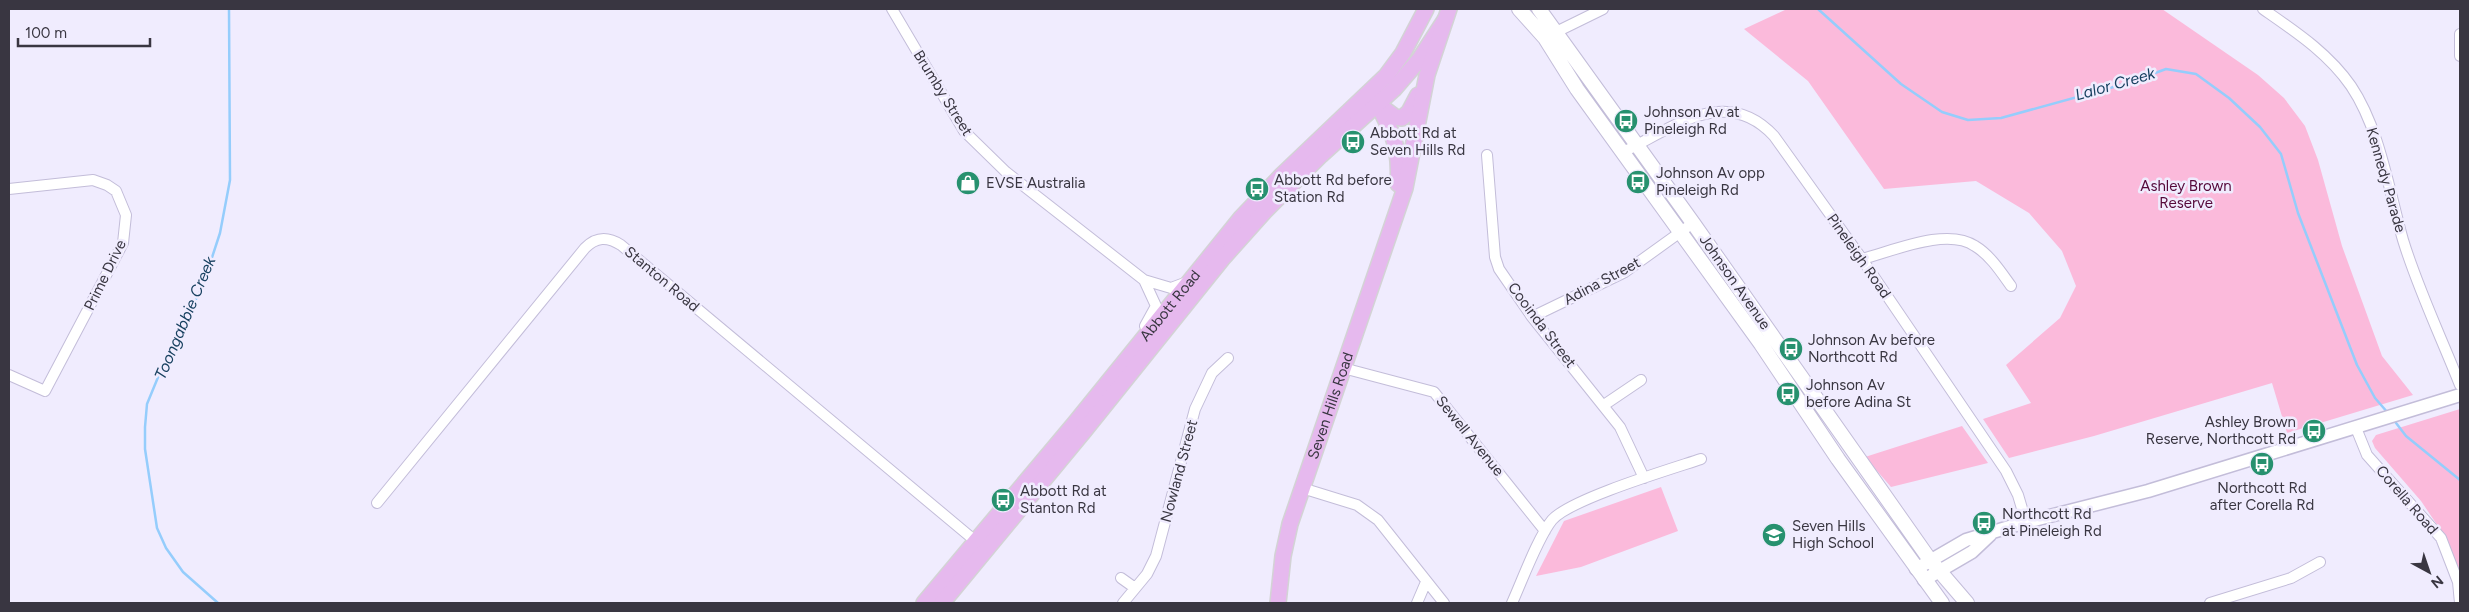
<svg xmlns="http://www.w3.org/2000/svg" width="2469" height="612" font-family="Figtree,sans-serif">
<style>
.park{fill:#fbbadb}
.lines{fill:none;stroke-linecap:round;stroke-linejoin:round}
.stream{stroke:#95cdfc;stroke-width:2.5}
.minor-casing{stroke:#c3bdd9;stroke-width:12}
.tertiary-casing{stroke:#c3bdd9;stroke-width:15}
.secondary-casing{stroke:#c3bdd9;stroke-width:16}
.primary-casing{stroke:#d3d3d5;stroke-width:18}
.minor{stroke:#fff;stroke-width:10}
.tertiary{stroke:#fff;stroke-width:12}
.secondary{stroke:#fff;stroke-width:14}
.primary{stroke:#e6b9ee;stroke-width:15}
.labels{text-anchor:middle;dominant-baseline:central;stroke-width:5;stroke-linejoin:round;paint-order:stroke}
.street-label{font-size:15px;fill:#393641;stroke:#f0ecfe}
.poi-label{font-size:15px;fill:#393641;stroke:#f0ecfe;text-anchor:start}
.park-label{font-size:15px;fill:#55083a;stroke:#f0ecfe}
.water-label{font-size:16px;font-style:italic;fill:#184160;stroke:#f0ecfe}
</style>
<rect width="100%" height="100%" fill="#f0ecfe"/>
<path class="park" d="M1787 9H2162L2258 75 2284 98 2305 126 2318 160 2342 246 2382 356 2413 395 2287 433 2272 383 2094 436 2009 458 1983 419 2031 403 2006 365 2060 318 2076 286 2062 251 2029 213 1976 181 1884 189 1808 81 1744 29Z
M2460 409V571H2459L2444 535 2421 501 2375 448 2372 441 2376 435Z
M1962 426 1988 463 1891 487 1865 457Z
M1661 487 1678 531 1581 567 1536 576 1564 521Z"/>
<g class="lines">
<path class="stream" d="M1818 9 1901 84 1942 112 1968 120 2001 118 2128 83 2166 69 2196 74 2229 98 2260 127 2281 154 2298 213 2357 365 2375 398 2388 413
M2393 419 2406 436 2460 480
M218 603 183 572 166 548 157 528 145 449V427L147 404 161 370 203 285 220 233 230 180 229 9"/>
<g class="minor-casing">
<path id="minor" d="M892 9 964 131 1006 172 1144 280 1171 288 1187 282
M2263 9C2296 32 2328 53 2351 86 2380 129 2389 191 2403 240 2418 289 2441 337 2460 385
M2460 34V56
M1550 35 1603 9
M1623 152C1673 128 1726 84 1774 136L1862 259 2006 471 2018 495 2026 522
M1487 155 1495 257 1499 269 1532 317 1620 427 1644 478
M9 189 93 180 107 185 116 191 126 215 123 243 45 391 9 375
M1862 259C1893 251 1947 227 1975 246 1990 255 2001 272 2011 286
M1144 280 1156 306 1145 326
M1532 317 1625 272 1693 223
M1343 368 1434 392 1545 531
M1604 405 1641 380
M2356 428 2367 455 2441 538 2458 582 2460 603
M1302 488 1357 505 1378 520 1444 603
M377 503 585 248C596 237 607 236 621 245L979 544
M1121 578 1135 588
M1123 603 1147 574 1156 556 1195 409 1212 373 1228 358
M1417 603 1426 582
M1512 603C1522 581 1538 537 1552 520 1570 499 1671 469 1701 459
M2210 603 2291 578 2320 562"/>
</g>
<g class="tertiary-casing">
<path id="tertiary" d="M1916 569 1966 540 2026 522 2148 491 2460 395
M1924 580 1972 552 1990 535"/>
</g>
<g class="secondary-casing">
<path id="secondary" d="M1519 9 1545 38 1577 89 1761 344 1838 459 1942 603
M1539 9 1693 223 1930 560 1967 603"/>
</g>
<g class="primary-casing">
<g id="primary">
<path d="M1374 97C1391 130 1401 146 1398 184"/>
<path d="M1379 105 1395 117 1402 118 1409 112 1418 95"/>
<path id="s1" d="M924 603 1075 423 1241 218 1282 175 1386 76 1403 53 1426 9"/>
<path d="M942 603 1084 431 1222 259 1264 212 1321 155 1394 89 1419 60 1445 20"/>
<path id="s2" d="M1278 603 1283 556 1290 524 1405 188 1427 75 1449 9"/>
</g>
</g>
<use href="#minor" class="minor"/>
<use href="#tertiary" class="tertiary"/>
<use href="#secondary" class="secondary"/>
<use href="#primary" class="primary"/>
</g>
<defs>
<g id="bus-disc" transform="scale(1.25)"><circle r="9.5" fill="#27916f" stroke="#f0ecfe"/><path d="M-5-6H5V4H4V6H2V4H-2V6H-4V4H-5ZM-3.5-4V0h7V-4ZM-3.5 1.2v1.5H-2V1.2ZM2 1.2v1.5H3.5V1.2Z" fill="#fff"/></g>
<g id="shop-disc" transform="scale(1.25)"><circle r="9.5" fill="#27916f" stroke="#f0ecfe"/><path d="M-5-2.5h2.3a2.7 3.5 0 0 1 5.4 0H5L5.5 6h-11ZM-1.5-2.5h3a1.5 2.3 0 0 0-3 0Z" fill="#fff"/></g>
<g id="school-disc" transform="scale(1.25)"><circle r="9.5" fill="#27916f" stroke="#f0ecfe"/><path d="M0-5L7-2L0 1L-7-2ZM-4 1L0 2.5L4 1V4Q0 6-4 4Z" fill="#fff"/></g>
</defs>
<g fill-rule="evenodd">
<use href="#bus-disc" x="1626" y="121"/>
<use href="#bus-disc" x="1353" y="142"/>
<use href="#bus-disc" x="1638" y="182"/>
<use href="#shop-disc" x="968" y="183"/>
<use href="#bus-disc" x="1257" y="189"/>
<use href="#bus-disc" x="1791" y="349"/>
<use href="#bus-disc" x="1788" y="394"/>
<use href="#bus-disc" x="2314" y="431"/>
<use href="#bus-disc" x="2262" y="464"/>
<use href="#bus-disc" x="1003" y="500"/>
<use href="#bus-disc" x="1984" y="523"/>
<use href="#school-disc" x="1774" y="535"/>
</g>
<g class="labels">
<g class="street-label">
<text transform="translate(943 93) rotate(58)">Brumby Street</text>
<text transform="translate(2386 180) rotate(74)">Kennedy Parade</text>
<text transform="translate(1859 256) rotate(55)">Pineleigh Road</text>
<text transform="translate(105 275) rotate(-64)">Prime Drive</text>
<text transform="translate(662 279) rotate(40)">Stanton Road</text>
<text transform="translate(1602 281) rotate(-28)">Adina Street</text>
<text transform="translate(1735 282) rotate(55)">Johnson Avenue</text>
<text stroke="none"><textPath href="#s1" startOffset="386">Abbott Road</textPath></text>
<text transform="translate(1542 325) rotate(53)">Cooinda Street</text>
<text stroke="none"><textPath href="#s2" startOffset="205">Seven Hills Road</textPath></text>
<text transform="translate(1470 436) rotate(51)">Sewell Avenue</text>
<text transform="translate(1179 471) rotate(-75)">Nowland Street</text>
<text transform="translate(2407 500) rotate(49)">Corella Road</text>
</g>
<g class="poi-label">
<text x="1644" y="112">Johnson Av at<tspan x="1644" dy="17">Pineleigh Rd</tspan></text>
<text x="1370" y="133">Abbott Rd at<tspan x="1370" dy="17">Seven Hills Rd</tspan></text>
<text x="1656" y="173">Johnson Av opp<tspan x="1656" dy="17">Pineleigh Rd</tspan></text>
<text x="1274" y="180">Abbott Rd before<tspan x="1274" dy="17">Station Rd</tspan></text>
<text x="986" y="183">EVSE Australia</text>
<text x="1808" y="340">Johnson Av before<tspan x="1808" dy="17">Northcott Rd</tspan></text>
<text x="1806" y="385">Johnson Av<tspan x="1806" dy="17">before Adina St</tspan></text>
<text x="2296" y="422" text-anchor="end">Ashley Brown<tspan x="2296" dy="17">Reserve, Northcott Rd</tspan></text>
<text x="2262" y="488" text-anchor="middle">Northcott Rd<tspan x="2262" dy="17">after Corella Rd</tspan></text>
<text x="1020" y="491">Abbott Rd at<tspan x="1020" dy="17">Stanton Rd</tspan></text>
<text x="2002" y="514">Northcott Rd<tspan x="2002" dy="17">at Pineleigh Rd</tspan></text>
<text x="1792" y="526">Seven Hills<tspan x="1792" dy="17">High School</tspan></text>
</g>
<g class="park-label">
<text x="2186" y="186">Ashley Brown<tspan x="2186" dy="17">Reserve</tspan></text>
</g>
<g class="water-label">
<text transform="translate(2115 84) rotate(-16)">Lalor Creek</text>
<text transform="translate(185 318) rotate(-67)">Toongabbie Creek</text>
</g>
</g>
<rect width="2469" height="612" fill="none" stroke="#393641" stroke-width="20"/>
<g transform="translate(2429 572) rotate(140)" stroke="#f0ecfe" stroke-width="4" paint-order="stroke">
<path d="M0-4L9 19L0 12L-9 19Z" fill="#393641"/>
<text y="-8" font-size="14" font-weight="bold" text-anchor="middle" fill="#393641">N</text>
</g>
<path d="M18 38v8h132v-8" fill="none" stroke="#393641" stroke-width="2.5"/>
<text x="25" y="38" font-size="15" fill="#393641" stroke="#f0ecfe" stroke-width="4" paint-order="stroke">100 m</text>
</svg>
